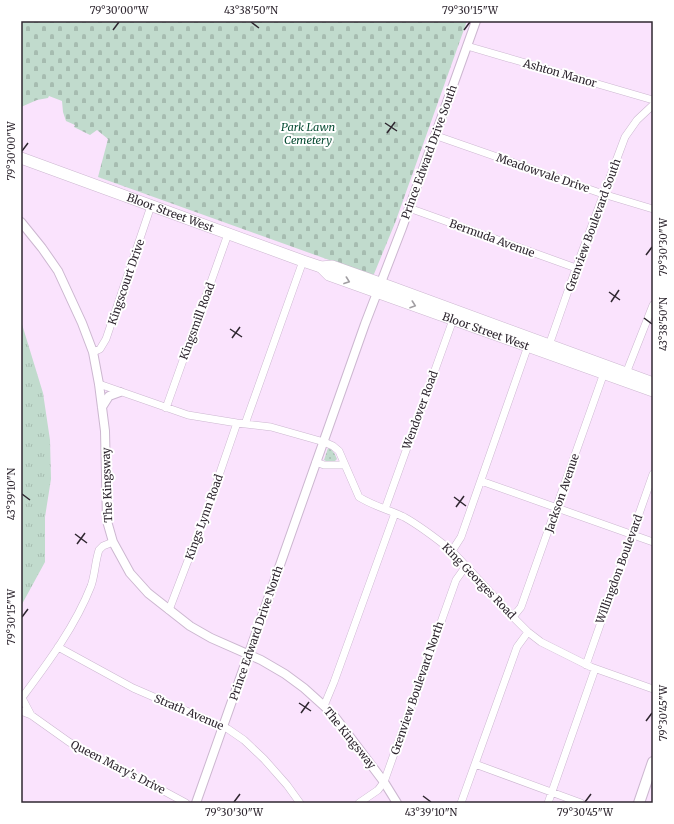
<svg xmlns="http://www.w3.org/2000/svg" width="674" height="824" font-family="Merriweather,serif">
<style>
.grass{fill:url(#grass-dots)}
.cemetery{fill:url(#cemetery-stones)}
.park{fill:url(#park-tufts)}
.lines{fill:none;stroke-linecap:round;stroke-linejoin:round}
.minor-casing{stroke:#ccb7d0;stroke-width:8}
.tertiary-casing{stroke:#ccb7d0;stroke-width:10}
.secondary-casing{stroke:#ccb7d0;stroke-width:12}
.primary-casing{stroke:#ccb7d0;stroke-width:12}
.minor{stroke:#fff;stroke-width:7}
.tertiary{stroke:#fff;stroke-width:8}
.secondary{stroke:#fff;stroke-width:10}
.primary{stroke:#fff;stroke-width:11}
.oneway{stroke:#a19ea2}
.ticks{fill:none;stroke:#2f2730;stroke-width:1.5}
.labels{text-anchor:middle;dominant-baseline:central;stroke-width:4;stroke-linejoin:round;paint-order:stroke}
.street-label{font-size:11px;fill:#2f2730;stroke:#fff}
.park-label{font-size:11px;font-style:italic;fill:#084d34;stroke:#fff}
.neatline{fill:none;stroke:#2f2730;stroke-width:1.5}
.ticks-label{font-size:10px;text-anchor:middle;fill:#2f2730}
</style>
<defs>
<pattern id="grass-dots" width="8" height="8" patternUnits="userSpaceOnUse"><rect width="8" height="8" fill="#c1dbcd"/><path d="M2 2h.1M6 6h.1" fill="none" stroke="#a6bcb0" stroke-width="1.8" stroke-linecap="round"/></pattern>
<pattern id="cemetery-stones" width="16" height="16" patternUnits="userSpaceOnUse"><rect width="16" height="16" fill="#c1dbcd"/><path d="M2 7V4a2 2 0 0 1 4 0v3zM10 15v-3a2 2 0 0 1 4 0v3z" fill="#a6bcb0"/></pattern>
<pattern id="park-tufts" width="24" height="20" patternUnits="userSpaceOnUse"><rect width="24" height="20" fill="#c1dbcd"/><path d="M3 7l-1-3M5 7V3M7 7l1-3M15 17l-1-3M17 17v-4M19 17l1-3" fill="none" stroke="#a6bcb0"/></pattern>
</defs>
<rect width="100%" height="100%" fill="#fae3fd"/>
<path class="grass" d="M328 448C333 450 335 454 337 459L335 461H326L324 460Z"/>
<path class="cemetery" d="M21 21H467L395 223 374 274 371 275 98 177 108 139 97 130 90 135 74 127 75 125 66 121 63 112 62 101 49 96 48 98 37 100 21 107Z"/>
<path class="park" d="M21 321 43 393 50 440 51 479 45 517V562L21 606Z"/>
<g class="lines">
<g class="minor-casing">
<path id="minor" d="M467 46 653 100
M434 135 603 194 653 209
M409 208 576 268
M548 348 576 268 625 137 637 120 653 105
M93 352 100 349 106 339 151 206
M625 376 653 305
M99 384 188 415 237 423 271 427 324 442 333 446 339 451 359 497C373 506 390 510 404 517 422 527 437 539 452 551L513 617 528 632 541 642 591 667 653 689
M166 408 228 234
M245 424 303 261
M316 462 324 465H345
M481 481 653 542
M385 509 454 317
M452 551 461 537 529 343
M169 610 205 516 237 423
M513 617 521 607 605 370
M58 647 133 688 228 729 244 740 264 759 287 785 300 803
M586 665 653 474
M22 698 31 715
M21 699C47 664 75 627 91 586 95 575 95 562 99 550L103 546 113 542
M324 706 334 682 395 513
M21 711 31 715 69 742 95 757 149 783 186 803
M475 764 581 803
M359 803 378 790 384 782 456 580 466 566
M461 803 517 647 528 632
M548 803 595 669"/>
</g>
<g class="tertiary-casing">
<path id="tertiary" d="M21 222 42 248 58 271 82 323 93 352 99 384 105 431 107 521 113 542 130 573 148 593 190 626 211 638 261 660 285 674 304 688 324 706 335 717 384 782 397 803
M102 407 109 396 120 392
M196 803 365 324 402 228 476 21"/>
</g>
<g class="secondary-casing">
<path id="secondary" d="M639 803 653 762"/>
</g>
<g class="primary-casing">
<g id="primary">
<path id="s1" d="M21 158 303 261 321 267 332 266 391 287 653 383"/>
<path id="s2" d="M321 267 329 275 653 391"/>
</g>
</g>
<use href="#minor" class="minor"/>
<use href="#tertiary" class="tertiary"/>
<use href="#secondary" class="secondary"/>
<use href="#primary" class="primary"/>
</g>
<defs><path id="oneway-chevron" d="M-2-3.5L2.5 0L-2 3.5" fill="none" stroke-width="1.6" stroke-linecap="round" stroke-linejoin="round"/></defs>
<g class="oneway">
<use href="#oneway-chevron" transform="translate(347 281) rotate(20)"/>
<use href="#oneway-chevron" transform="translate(413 305) rotate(19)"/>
</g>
<path class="ticks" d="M251 22 259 28M113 30 119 22M464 30 470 22M385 123 397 131M387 133 395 122M22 151 28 143M646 255 652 247M609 292 620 300M611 302 619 290M644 318 652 324M230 329 242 337M232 338 240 327M22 494 30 500M454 497 466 506M456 507 464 496M75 534 87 543M77 544 85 533M22 617 28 609M299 703 311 711M301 713 309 702M646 721 652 713M423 796 431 802M234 802 240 794M585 802 591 794"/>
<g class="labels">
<g class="street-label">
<text transform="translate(560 73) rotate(16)">Ashton Manor</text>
<text transform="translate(429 152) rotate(-70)">Prince Edward Drive South</text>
<text transform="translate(543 173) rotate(19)">Meadowvale Drive</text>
<text stroke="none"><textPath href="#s1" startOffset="159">Bloor Street West</textPath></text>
<text transform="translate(593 225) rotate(-70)">Grenview Boulevard South</text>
<text transform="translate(492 238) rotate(20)">Bermuda Avenue</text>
<text transform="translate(126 282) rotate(-71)">Kingscourt Drive</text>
<text transform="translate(197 321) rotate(-70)">Kingsmill Road</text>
<text stroke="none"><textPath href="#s2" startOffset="178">Bloor Street West</textPath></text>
<text transform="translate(420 410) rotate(-70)">Wendover Road</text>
<text transform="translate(107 485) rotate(-92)">The Kingsway</text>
<text transform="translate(562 493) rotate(-71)">Jackson Avenue</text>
<text transform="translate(204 517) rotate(-70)">Kings Lynn Road</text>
<text transform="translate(619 569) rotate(-70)">Willingdon Boulevard</text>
<text transform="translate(479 581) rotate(46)">King Georges Road</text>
<text transform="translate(256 633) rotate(-71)">Prince Edward Drive North</text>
<text transform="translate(417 688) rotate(-71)">Grenview Boulevard North</text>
<text transform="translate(189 712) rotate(23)">Strath Avenue</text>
<text transform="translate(350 738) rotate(51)">The Kingsway</text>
<text transform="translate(118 767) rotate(27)">Queen Mary's Drive</text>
</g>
<g class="park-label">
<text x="308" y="127">Park Lawn<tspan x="308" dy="13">Cemetery</tspan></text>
</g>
</g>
<rect width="674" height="824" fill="none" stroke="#ffffff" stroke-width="44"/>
<rect x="22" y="22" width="630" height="780" class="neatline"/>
<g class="ticks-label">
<text x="119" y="14">79°30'00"W</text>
<text x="251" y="14">43°38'50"N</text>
<text x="470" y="14">79°30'15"W</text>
<text transform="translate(11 151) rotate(-90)" y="4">79°30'00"W</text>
<text transform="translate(663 247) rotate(-90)" y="4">79°30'30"W</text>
<text transform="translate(663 324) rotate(-90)" y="4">43°38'50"N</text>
<text transform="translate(11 494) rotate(-90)" y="4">43°39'10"N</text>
<text transform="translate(11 617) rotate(-90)" y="4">79°30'15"W</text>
<text transform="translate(663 713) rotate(-90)" y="4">79°30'45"W</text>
<text x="234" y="816">79°30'30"W</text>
<text x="431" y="816">43°39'10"N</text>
<text x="585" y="816">79°30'45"W</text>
</g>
</svg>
